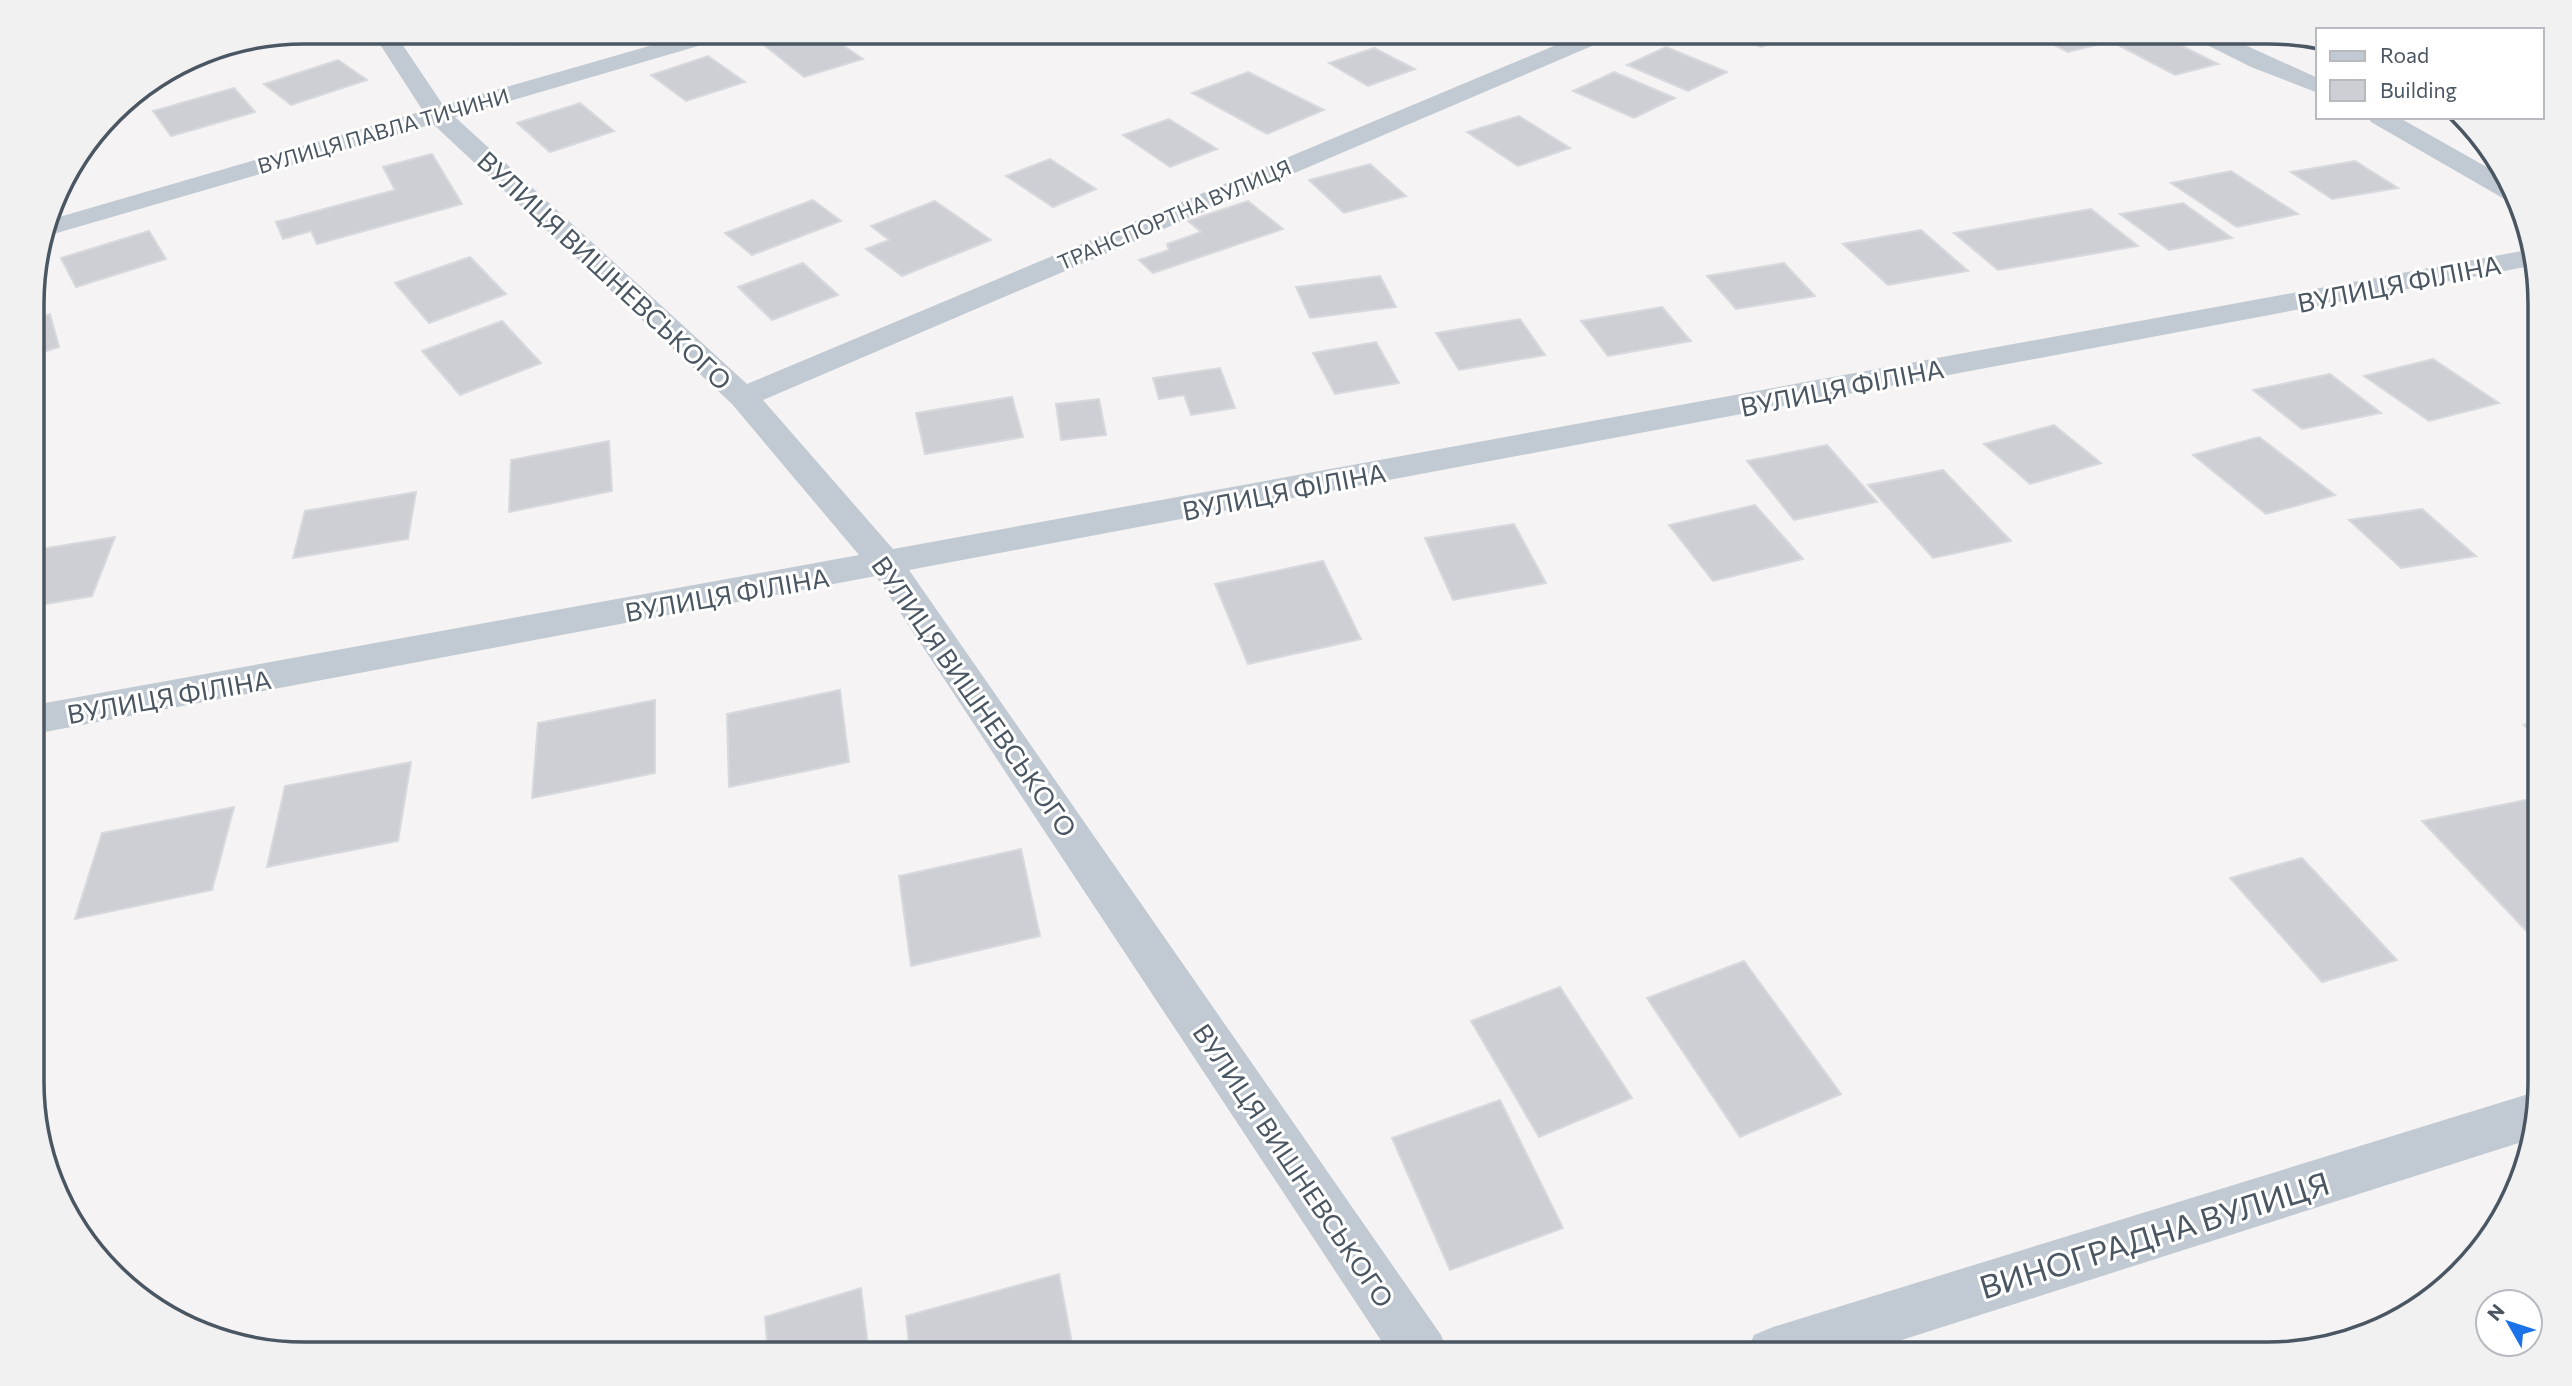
<svg xmlns="http://www.w3.org/2000/svg" width="2572" height="1386" font-family="Commissioner,sans-serif">
<style>
.building{fill:#cdcfd5;stroke:#d7d9de;stroke-width:2}
.lines{fill:none;stroke-linecap:round;stroke-linejoin:round}
.minor{fill:#c1cad2;fill-rule:evenodd}
.labels{text-anchor:middle;dominant-baseline:central;stroke-width:6;stroke-linejoin:round;paint-order:stroke}
.far-street-label{font-size:21px;fill:#4a5661;stroke:#fff}
.street-label{font-size:26px;fill:#4a5661;stroke:#fff}
.near-street-label{font-size:32px;fill:#4a5661;stroke:#fff}
.rim{fill:none;stroke:#4a5661;stroke-width:3.5}
</style>
<rect width="100%" height="100%" fill="#f5f3f3"/>
<path class="building" d="M502 32H564L516 45Z
M793 32H823L863 59 804 77 759 41Z
M1430 32H1487L1458 44Z
M1727 32H1801L1761 47Z
M2028 32H2110L2124 38 2068 52Z
M2162 36 2218 64 2175 75 2120 46Z
M1666 47 1727 72 1688 91 1627 65Z
M1374 48 1415 69 1368 86 1329 63Z
M708 56 745 82 686 101 651 75Z
M338 60 367 80 291 105 264 84Z
M1248 72 1324 110 1267 134 1192 93Z
M1614 72 1675 98 1634 118 1573 91Z
M234 88 255 112 171 136 153 111Z
M580 103 614 131 550 152 517 123Z
M1519 116 1570 148 1518 166 1467 132Z
M1169 119 1217 149 1170 167 1123 135Z
M432 154 462 204 317 244 311 231 283 239 276 222 395 190 383 167Z
M1050 159 1096 189 1053 207 1006 176Z
M2355 161 2398 188 2332 199 2291 172Z
M1370 164 1406 196 1344 213 1309 180Z
M2231 171 2298 214 2237 227 2171 183Z
M813 200 841 221 752 255 725 233Z
M935 201 991 240 902 276 866 249 889 240 871 226Z
M1248 201 1283 229 1153 273 1139 260 1169 250 1167 244 1201 232 1188 221Z
M2183 203 2232 238 2169 250 2120 214Z
M2091 209 2138 246 1998 270 1954 233Z
M1921 230 1968 271 1888 285 1843 244Z
M149 231 166 259 76 287 61 258Z
M470 257 506 294 429 323 395 283Z
M803 263 838 295 772 320 738 287Z
M1784 263 1815 296 1736 309 1707 276Z
M1380 276 1396 307 1310 318 1296 287Z
M1662 307 1691 341 1608 356 1581 321Z
M50 314 59 347 34 355V319Z
M1520 319 1545 355 1459 370 1436 333Z
M502 321 541 363 460 395 422 351Z
M1376 342 1399 383 1335 394 1313 353Z
M2433 359 2499 403 2429 421 2364 376Z
M1220 368 1235 408 1191 415 1184 395 1159 399 1153 378Z
M2330 374 2381 413 2302 429 2253 390Z
M1012 397 1023 437 925 454 916 413Z
M1099 399 1106 435 1061 440 1056 404Z
M2054 425 2101 463 2030 484 1984 444Z
M2259 437 2335 495 2266 514 2193 455Z
M609 441 612 491 509 512 511 460Z
M1827 445 1877 502 1794 520 1747 461Z
M1943 470 2011 541 1933 558 1868 485Z
M416 492 408 539 293 558 305 511Z
M1755 505 1803 559 1713 581 1669 525Z
M2422 509 2476 556 2401 568 2349 520Z
M1514 524 1546 583 1453 600 1425 538Z
M115 537 92 596 34 606V550Z
M1323 561 1361 639 1248 664 1215 584Z
M840 690 849 762 729 787 727 714Z
M655 700V773L532 798 538 723Z
M2540 720V738L2524 725Z
M411 762 398 841 267 867 285 786Z
M2535 798 2540 804V938L2534 939 2422 821Z
M234 807 212 890 75 919 102 833Z
M1021 849 1040 936 911 966 899 876Z
M2302 858 2397 960 2322 982 2230 878Z
M1744 961 1841 1094 1740 1137 1647 998Z
M1560 987 1632 1098 1539 1137 1471 1021Z
M1500 1100 1563 1228 1450 1270 1392 1138Z
M1059 1274 1074 1354H910L906 1316Z
M861 1288 869 1354H768L765 1317Z"/>
<g class="lines">
<path class="minor" d="M372 32H394L443 105 698 32H732L729 37 455 117 747 384 1587 32H1616L1613 37 763 400 893 549 2533 249 2536 265 909 570 1441 1335 1449 1354H1390L876 576 34 734V705L859 555 732 404 433 124 43 237 49 220 423 111Z
M2188 32H2216L2318 78V93L2251 67 2191 37Z
M2368 117H2398L2508 179 2519 201 2506 200 2371 122Z
M2535 1092 2540 1094V1100L2528 1140 1858 1354H1746L1754 1335 1773 1327Z"/>
</g>
<g class="labels">
<g class="far-street-label">
<text transform="translate(383 130) rotate(-16)">ВУЛИЦЯ ПАВЛА ТИЧИНИ</text>
<text transform="translate(1174 214) rotate(-23)">ТРАНСПОРТНА ВУЛИЦЯ</text>
</g>
<g class="street-label">
<text transform="translate(605 270) rotate(43)">ВУЛИЦЯ ВИШНЕВСЬКОГО</text>
<text transform="translate(2399 283) rotate(-11)">ВУЛИЦЯ ФІЛІНА</text>
<text transform="translate(1842 387) rotate(-11)">ВУЛИЦЯ ФІЛІНА</text>
<text transform="translate(1284 491) rotate(-11)">ВУЛИЦЯ ФІЛІНА</text>
<text transform="translate(727 594) rotate(-10)">ВУЛИЦЯ ФІЛІНА</text>
<text transform="translate(169 696) rotate(-10)">ВУЛИЦЯ ФІЛІНА</text>
<text transform="translate(975 696) rotate(55)">ВУЛИЦЯ ВИШНЕВСЬКОГО</text>
<text transform="translate(1294 1165) rotate(56)">ВУЛИЦЯ ВИШНЕВСЬКОГО</text>
</g>
<g class="near-street-label">
<text transform="translate(2154 1234) rotate(-17)">ВИНОГРАДНА ВУЛИЦЯ</text>
</g>
</g>
<path d="M0 0H2572V1386H0ZM304 44H2268A260 260 0 0 1 2528 304V1082A260 260 0 0 1 2268 1342H304A260 260 0 0 1 44 1082V304A260 260 0 0 1 304 44Z" fill="#f1f1f2" fill-rule="evenodd"/>
<path class="rim" d="M304 44H2268A260 260 0 0 1 2528 304V1082A260 260 0 0 1 2268 1342H304A260 260 0 0 1 44 1082V304A260 260 0 0 1 304 44Z"/>
<rect x="2316" y="28" width="228" height="91" fill="#ffffff" stroke="#b7bbc0" stroke-width="2"/>
<rect x="2330" y="51" width="35" height="10" fill="#c1cad2" stroke="#b7bbc0" stroke-width="2"/>
<text x="2380" y="63" font-size="21" fill="#4a5661">Road</text>
<rect x="2330" y="80" width="35" height="21" fill="#cdcfd5" stroke="#b7bbc0" stroke-width="2"/>
<text x="2380" y="98" font-size="21" fill="#4a5661">Building</text>
<g transform="translate(2509 1323) rotate(309)"><circle r="33" fill="#ffffff" stroke="#b7bbc0" stroke-width="2"/>
<path d="M0-5L12 26L0 18L-12 26Z" fill="#1a73e8"/>
<text y="-10" font-size="19" font-weight="bold" text-anchor="middle" fill="#4a5661">N</text>
</g>
</svg>
